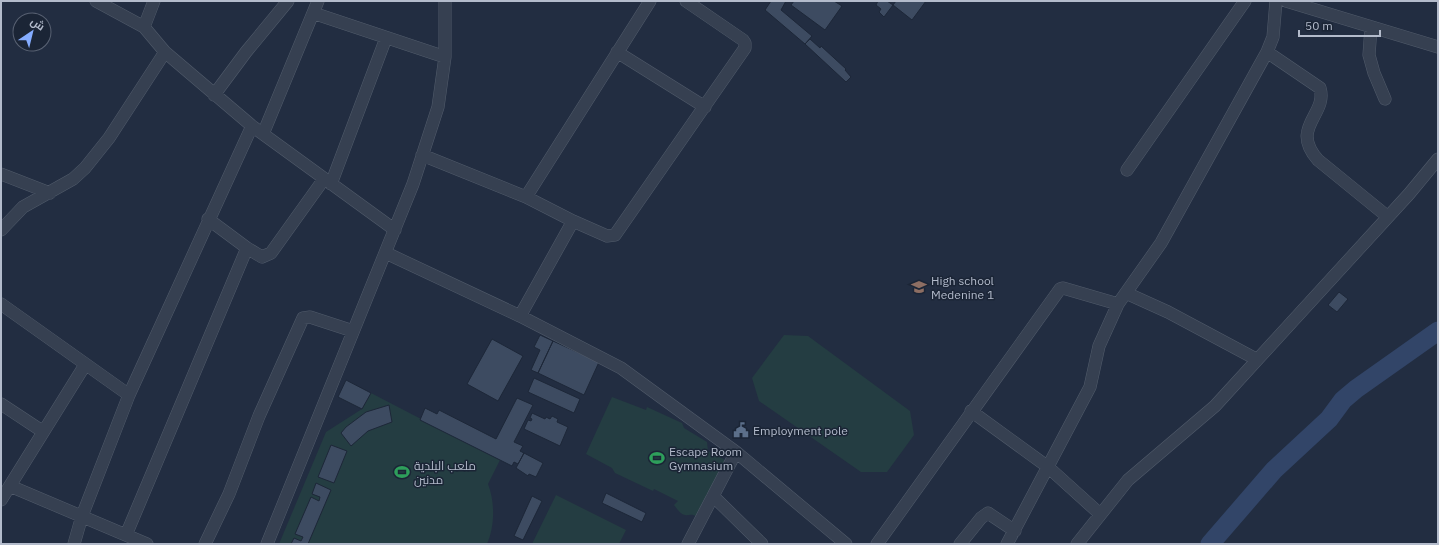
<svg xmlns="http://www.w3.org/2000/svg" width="1439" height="545" font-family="'IBM Plex Sans',Cairo,sans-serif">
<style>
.green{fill:#243d42}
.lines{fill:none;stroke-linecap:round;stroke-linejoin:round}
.river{stroke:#324568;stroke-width:19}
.building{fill:#3d4b61;stroke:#1d2738}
.minor-casing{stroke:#515b6b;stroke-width:13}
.minor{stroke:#364051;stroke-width:12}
.labels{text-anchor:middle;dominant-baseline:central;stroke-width:3;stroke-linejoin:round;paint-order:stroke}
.poi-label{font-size:12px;fill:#b3bbcb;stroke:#1b2536;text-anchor:start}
</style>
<rect width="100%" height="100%" fill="#222d41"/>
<path class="green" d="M784 335 808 336 910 411 914 435 887 472H861L759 401 752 378Z
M371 393 500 460 488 484C495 502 495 526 487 544H279L326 432 362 409Z
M612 397 646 410 647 407 682 423 684 428 707 442 708 451 729 462 698 517C686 510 687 523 674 505L678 501 654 489 653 491 615 473 612 468 586 454Z
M556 495 626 530 619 544H532Z"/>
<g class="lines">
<path class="river" d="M1210 544 1274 470 1329 419 1343 400 1356 389 1438 331"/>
</g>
<path class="building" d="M771 1H786L781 10 812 36 805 44 765 10Z
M794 1H834L842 6 825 30 791 5Z
M878 1H887L893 5 884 17 879 12 881 9 876 5Z
M896 1H926L912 20 893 5Z
M810 39 820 48 821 46 846 69 845 70 851 77 846 82 805 44Z
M1339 292 1348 299 1337 312 1328 305Z
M540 335 553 341 538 373 531 370 540 350 534 347Z
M492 339 523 356 498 401 467 384Z
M553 341 599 362 584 395 538 373Z
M534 378 580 399 574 413 528 392Z
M346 380 371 393 362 409 338 397Z
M517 398 533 405 514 442 523 446 520 451 524 453 518 464 514 462 512 466 420 420 425 408 437 414 439 410 496 439Z
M389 405 392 422 368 431 351 446 341 433 346 427 366 412Z
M532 413 545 419 546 417 550 419 552 416 558 419 557 422 568 427 560 446 524 429 528 420 531 421 532 419 530 418Z
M331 445 347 451 334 483 318 477Z
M524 453 543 463 536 477 529 474 528 476 516 468Z
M316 483 331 490 308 544H291L294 538 301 541 303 537 295 534 311 497 319 501 320 497 312 494Z
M606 493 646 513 642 522 602 503Z
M532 496 542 501 523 540 514 536Z"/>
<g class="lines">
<g class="minor-casing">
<path id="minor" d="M96 1 144 27 165 52
M1286 1 1438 47
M313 13 445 57
M144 27 154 1
M1371 27 1369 55 1374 73 1385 99
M617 52 705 107
M1267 52 1320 88C1328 115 1289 127 1318 160L1388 217
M214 95 246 52 288 1
M263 134 318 1
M422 155 526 197 650 1
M1127 170 1245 1
M1 174 50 193
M331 184 386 38
M573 221 607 236 615 235 745 48V43L743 40 686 1
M1 230 23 207 73 179 85 168 109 138 165 52 252 126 395 230
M247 248 262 257 271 253 324 179
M386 253 520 316 621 368 736 452 846 544
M1126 293 1168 312 1256 359
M1 304 129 395
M520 316 573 221 526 197
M1 404 42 431
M971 411 1048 467 1100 514
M10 486 147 544
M713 496 762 544
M1 500 85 365
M126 535 247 248 208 219
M74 544 82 516 129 395 252 126
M205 544 229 494 259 416 303 318 310 317 353 331
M267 544 413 184 438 107 445 57V1
M688 544 736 452
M877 544 1060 289 1063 288 1118 304
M960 544 981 518 988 513 1015 531
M1007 544 1090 387 1099 346 1118 304 1161 243 1267 52 1273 37 1276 1
M1077 544 1128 480 1215 406 1409 194 1438 159"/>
</g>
<use href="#minor" class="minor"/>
</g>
<defs>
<g id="school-bare" transform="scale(1.2)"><path d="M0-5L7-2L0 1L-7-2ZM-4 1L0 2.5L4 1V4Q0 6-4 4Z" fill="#8d6e63" stroke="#1b2536" stroke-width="2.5" paint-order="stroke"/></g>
<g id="civic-bare" transform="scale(1.2)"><path d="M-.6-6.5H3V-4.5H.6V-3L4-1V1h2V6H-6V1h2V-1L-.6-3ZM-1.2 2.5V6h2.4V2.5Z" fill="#5c6f8a" stroke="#1b2536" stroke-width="2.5" paint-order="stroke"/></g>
<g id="stadium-bare" transform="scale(1.2)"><path d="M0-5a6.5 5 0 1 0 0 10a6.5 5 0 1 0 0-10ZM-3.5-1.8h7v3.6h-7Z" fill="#2e9e5b" stroke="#1b2536" stroke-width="2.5" paint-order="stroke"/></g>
</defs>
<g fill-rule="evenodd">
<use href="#school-bare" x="919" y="287"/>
<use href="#civic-bare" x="741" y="430"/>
<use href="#stadium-bare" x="657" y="458"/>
<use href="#stadium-bare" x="402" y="472"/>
</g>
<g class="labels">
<g class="poi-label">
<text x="931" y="280">High school<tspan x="931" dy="14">Medenine 1</tspan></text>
<text x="753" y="430">Employment pole</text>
<text x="669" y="451">Escape Room<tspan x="669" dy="14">Gymnasium</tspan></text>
<text x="414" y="465">ملعب البلدية<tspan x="414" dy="14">مدنين</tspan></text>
</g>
</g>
<rect width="1439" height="545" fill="none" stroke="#b3bbcb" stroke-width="4"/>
<g transform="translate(32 32) rotate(35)"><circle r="19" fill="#1b2536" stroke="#586172"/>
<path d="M0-3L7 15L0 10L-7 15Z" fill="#84acff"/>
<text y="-6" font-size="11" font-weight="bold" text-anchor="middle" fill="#b3bbcb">ش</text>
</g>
<path d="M1299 30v6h81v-6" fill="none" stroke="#b3bbcb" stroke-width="2"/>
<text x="1305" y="30" font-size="12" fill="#b3bbcb" stroke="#1b2536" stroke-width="3" paint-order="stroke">50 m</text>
</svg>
